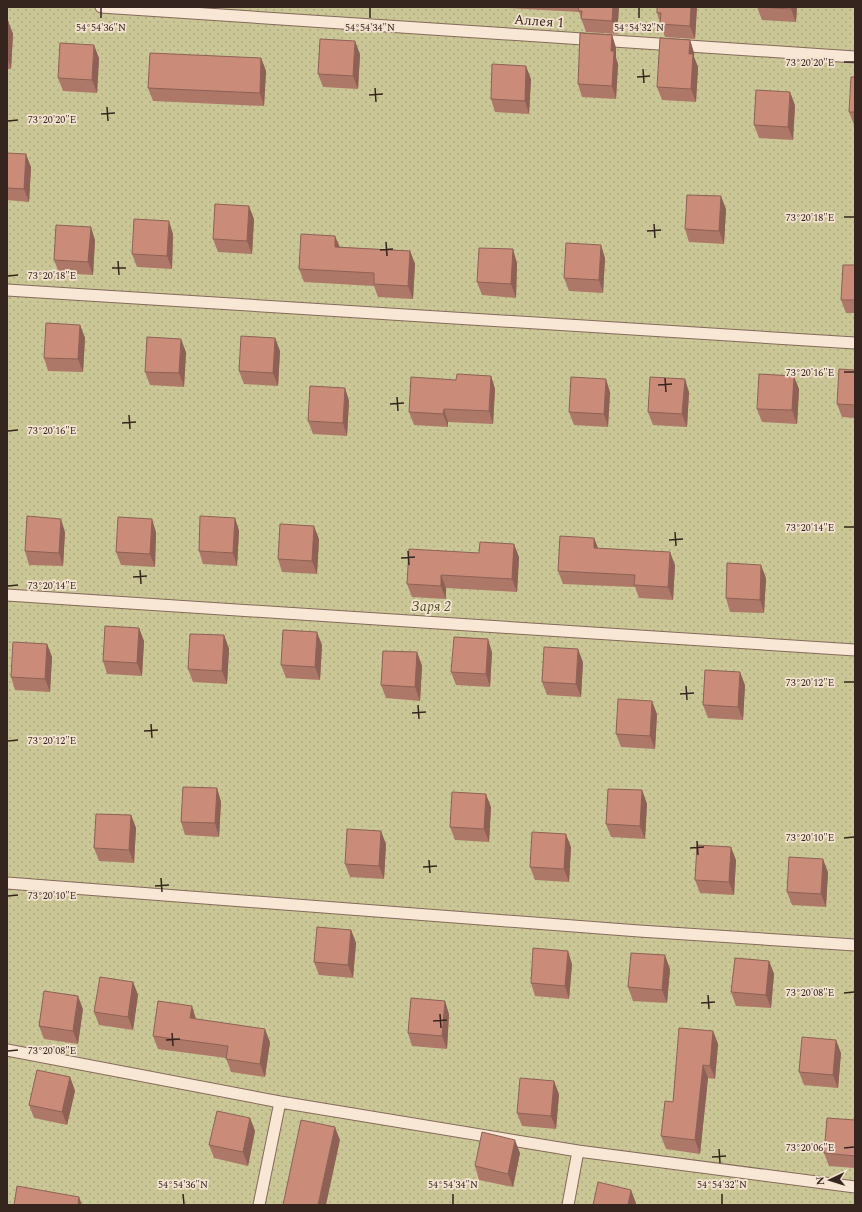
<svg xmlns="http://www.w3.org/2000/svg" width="862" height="1212" font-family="Spectral,serif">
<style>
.grass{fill:url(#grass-dots)}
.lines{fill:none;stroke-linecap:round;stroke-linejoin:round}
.service-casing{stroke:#86695a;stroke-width:13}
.service{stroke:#f8e7d5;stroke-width:11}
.wall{fill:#ae7868}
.shaded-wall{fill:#8d6155}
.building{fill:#ca8b79;stroke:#8d6155}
.ticks{fill:none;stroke:#36251e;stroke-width:1.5}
.labels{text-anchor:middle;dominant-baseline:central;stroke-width:3.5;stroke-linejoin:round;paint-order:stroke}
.street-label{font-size:14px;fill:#36251e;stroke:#f4e3d1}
.park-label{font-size:14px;font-style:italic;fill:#4f5225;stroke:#f4e3d1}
.ticks-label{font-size:10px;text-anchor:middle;fill:#36251e;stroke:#f4e3d1;stroke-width:3.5;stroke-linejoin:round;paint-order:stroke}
</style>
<defs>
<pattern id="grass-dots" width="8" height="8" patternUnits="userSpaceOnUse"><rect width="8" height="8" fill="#cac696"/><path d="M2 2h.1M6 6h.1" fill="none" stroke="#aeaa81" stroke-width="1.8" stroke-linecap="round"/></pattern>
</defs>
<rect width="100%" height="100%" fill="#edd8c2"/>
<path class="grass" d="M7 7H855V1205H7Z"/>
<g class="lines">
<g class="service-casing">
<path id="service" d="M101 7 855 57
M7 290 855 343
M7 595 855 650
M7 883 639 931 855 945
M7 1050 280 1102 578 1151 855 1187
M259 1205 280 1102
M568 1205 578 1151"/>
</g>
<use href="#service" class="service"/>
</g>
<path class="wall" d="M508 7H619L617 34 586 32 579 12 508 8Z
M697 7 695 39 665 37 657 13Z
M757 7H797L796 22 762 20Z
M7 21H8L13 34 11 69H7Z
M612 35 616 48V58L618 64 616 99 582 97 578 84Z
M690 40 694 53V57L698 67 696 102 662 100 657 87Z
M360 54 358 89 323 87 318 74Z
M99 58 97 93 63 91 58 78Z
M261 58 266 71 264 106 153 101 148 88Z
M855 77V125H854L849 112Z
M531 79 529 114 495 112 491 99Z
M795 105 793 140 759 138 754 125Z
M7 153 31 167 29 202 7 200Z
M726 209 724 244 689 242 685 229Z
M254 219 252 254 218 252 213 239Z
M173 234 172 269 137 267 132 254Z
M335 236 340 247 410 251 415 264 413 299 378 297 374 286 304 282 299 269Z
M95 240 93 275 59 273 54 260Z
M605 258 603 293 569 291 564 278Z
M517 263 516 298 482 295 477 282Z
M855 265V313H846L841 300Z
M80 325 85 338 83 372 48 371 44 358Z
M275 338 280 351 278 386 244 384 239 371Z
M186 352 184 387 150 385 145 372Z
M855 370V418L842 417 837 404Z
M491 376 495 389 493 424 448 422V427L414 425 409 412 456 380Z
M345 388 349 401 347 436 313 434 308 421Z
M799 389 797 424 762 422 757 409Z
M610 392 608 427 574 425 569 412Z
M689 392 687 427 653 425 648 412Z
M235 518 239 531 237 566 203 564 199 551Z
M65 532 63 566 29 565 25 551Z
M156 532 155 567 121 565 116 552Z
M594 538 598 548 675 565 673 600 639 598 635 587 563 584 558 571Z
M319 539 317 574 282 572 278 559Z
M479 553 519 557 517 592 446 588V599L412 597 407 584Z
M766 578 764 613 730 612 726 598Z
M139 628 144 641 142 676 107 674 103 661Z
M224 635 229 649 227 684 193 682 188 669Z
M47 644 52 657 50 692 15 690 11 677Z
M322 645 320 680 286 678 281 665Z
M417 652 422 666 420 701 386 698 381 685Z
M492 652 490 687 456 685 451 672Z
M583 662 581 697 547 695 542 682Z
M745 685 743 720 708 718 703 705Z
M657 714 655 749 621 747 616 734Z
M217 788 221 802 219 837 185 835 181 822Z
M642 790 647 804 645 839 611 837 606 824Z
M491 807 489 842 455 840 450 827Z
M131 815 136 828 134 863 99 861 94 848Z
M386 844 384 879 350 877 345 864Z
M571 847 569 882 535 880 530 867Z
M736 860 734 895 700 893 695 880Z
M828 872 826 907 792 905 787 892Z
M351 930 356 943 353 978 319 975 314 962Z
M769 961 774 974 771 1008 736 1006 731 992Z
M572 964 569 999 535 996 531 983Z
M670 969 667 1003 633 1001 628 987Z
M133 982 138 995 133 1030 99 1025 94 1012Z
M83 1009 78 1044 44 1039 39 1026Z
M449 1014 447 1049 412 1046 408 1033Z
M196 1019 270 1042 265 1077 231 1072 226 1058 158 1049 153 1036Z
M713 1031 718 1044 715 1079 708 1078 700 1154 666 1149 661 1136 673 1102Z
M841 1053 838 1088 804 1085 799 1072Z
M70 1077 75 1091 67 1125 34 1118 29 1105Z
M559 1094 556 1129 522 1126 517 1113Z
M250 1118 255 1131 248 1166 214 1158 209 1145Z
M855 1120V1168L829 1166 824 1153Z
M520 1153 513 1187 479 1180 475 1166Z"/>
<path class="shaded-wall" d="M613 7H619L617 34 612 21Z
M691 7H697L695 39 690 26Z
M792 7H797L796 22 791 9Z
M8 21 13 34 11 69 7 57Z
M612 35 616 48V58L618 64 616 99 612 86 611 51Z
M690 40 694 53V57L698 67 696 102 691 89 689 54Z
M355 41 360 54 358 89 353 76Z
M94 45 99 58 97 93 92 80Z
M261 58 266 71 264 106 260 93Z
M526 66 531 79 529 114 525 101Z
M790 92 795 105 793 140 788 127Z
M26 154 31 167 29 202 24 189Z
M721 196 726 209 724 244 719 231Z
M249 206 254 219 252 254 247 241Z
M169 221 173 234 172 269 167 256Z
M91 227 95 240 93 275 88 262Z
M335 236 340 249 335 247Z
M601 245 605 258 603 293 599 280Z
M513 249 517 263 516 298 511 284Z
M410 251 415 264 413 299 408 286Z
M80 325 85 338 83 372 78 359Z
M275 338 280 351 278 386 273 373Z
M181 339 186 352 184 387 179 373Z
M491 376 495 389 493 424 489 411Z
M794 376 799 389 797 424 792 410Z
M606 379 610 392 608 427 604 414Z
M685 379 689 392 687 427 682 414Z
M345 388 349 401 347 436 343 423Z
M444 409 448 422V427L443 414Z
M235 518 239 531 237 566 233 553Z
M61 519 65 532 63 566 59 553Z
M152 519 156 532 155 567 150 554Z
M314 526 319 539 317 574 312 561Z
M594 538 599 551 594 548Z
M514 544 519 557 517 592 512 579Z
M670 552 675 565 673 600 668 587Z
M761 565 766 578 764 613 760 600Z
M441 575 446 588V599L441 586Z
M139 628 144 641 142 676 137 663Z
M317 632 322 645 320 680 315 667Z
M224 635 229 649 227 684 222 671Z
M488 639 492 652 490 687 486 674Z
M47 644 52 657 50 692 45 679Z
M578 649 583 662 581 697 576 684Z
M417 652 422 666 420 701 415 687Z
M740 672 745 685 743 720 738 707Z
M652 701 657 714 655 749 650 736Z
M217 788 221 802 219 837 215 823Z
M642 790 647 804 645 839 640 826Z
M486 794 491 807 489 842 484 829Z
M131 815 136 828 134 863 129 850Z
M381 831 386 844 384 879 379 866Z
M566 834 571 847 569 882 564 869Z
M731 847 736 860 734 895 729 882Z
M823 859 828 872 826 907 821 894Z
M351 930 356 943 353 978 348 965Z
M568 951 572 964 569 999 565 986Z
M665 955 670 969 667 1003 662 990Z
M769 961 774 974 771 1008 766 995Z
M133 982 138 995 133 1030 128 1017Z
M78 996 83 1009 78 1044 73 1031Z
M445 1001 449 1014 447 1049 442 1036Z
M192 1006 196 1019 190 1018Z
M265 1029 270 1042 265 1077 260 1064Z
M713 1031 718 1044 715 1079 710 1066Z
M836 1040 841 1053 838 1088 833 1075Z
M703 1065 708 1078 700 1154 695 1140Z
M70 1077 75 1091 67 1125 62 1112Z
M554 1081 559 1094 556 1129 551 1116Z
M250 1118 255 1131 248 1166 243 1152Z
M335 1127 340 1140 326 1205H318Z
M515 1140 520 1153 513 1187 508 1174Z
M631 1190 636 1203 635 1205H628Z
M79 1197 82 1205H78Z"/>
<path class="building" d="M579 7H613L612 21 581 19 582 11H578Z
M657 7H691L690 26 660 24 661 13H657Z
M757 7H792L791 9Z
M7 21H8L7 47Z
M580 33 612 35 611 51H614L612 86 578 84Z
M660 38 690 40 689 54H693L691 89 657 87Z
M320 39 355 41 353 76 318 74Z
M60 43 94 45 92 80 58 78Z
M150 53 261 58 260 93 148 88Z
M492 64 526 66 525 101 491 99Z
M851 77H855V112H849Z
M756 90 790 92 788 127 754 125Z
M7 153 26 154 24 189 7 188Z
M687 195 721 196 719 231 685 229Z
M215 204 249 206 247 241 213 239Z
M134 219 169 221 167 256 132 254Z
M56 225 91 227 88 262 54 260Z
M301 234 335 236V247L410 251 408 286 374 284V273L299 269Z
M566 243 601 245 599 280 564 278Z
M479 248 513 249 511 284 477 282Z
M843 265H855V300H841Z
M46 323 80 325 78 359 44 358Z
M241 336 275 338 273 373 239 371Z
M147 337 181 339 179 373 145 372Z
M839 369 855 370V405L837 404Z
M457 374 491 376 489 411 444 409 443 414 409 412 411 377 456 380Z
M759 374 794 376 792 410 757 409Z
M571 377 606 379 604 414 569 412Z
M650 377 685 379 682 414 648 412Z
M310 386 345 388 343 423 308 421Z
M27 516 61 519 59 553 25 551Z
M200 516 235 518 233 553 199 551Z
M118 517 152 519 150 554 116 552Z
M280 524 314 526 312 561 278 559Z
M560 536 594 538V548L670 552 668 587 634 585 635 575 558 571Z
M480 542 514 544 512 579 441 575V586L407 584 409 549 479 553Z
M727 563 761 565 760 600 726 598Z
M105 626 139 628 137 663 103 661Z
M283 630 317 632 315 667 281 665Z
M190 634 224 635 222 671 188 669Z
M454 637 488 639 486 674 451 672Z
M13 642 47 644 45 679 11 677Z
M544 647 578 649 576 684 542 682Z
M383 651 417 652 415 687 381 685Z
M705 670 740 672 738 707 703 705Z
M618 699 652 701 650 736 616 734Z
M183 787 217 788 215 823 181 822Z
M608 789 642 790 640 826 606 824Z
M452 792 486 794 484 829 450 827Z
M96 814 131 815 129 850 94 848Z
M347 829 381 831 379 866 345 864Z
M532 832 566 834 564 869 530 867Z
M697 845 731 847 729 882 695 880Z
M789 857 823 859 821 894 787 892Z
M317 927 351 930 348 965 314 962Z
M533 948 568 951 565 986 531 983Z
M631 953 665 955 662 990 628 987Z
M735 958 769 961 766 995 731 992Z
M100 977 133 982 128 1017 94 1012Z
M44 991 78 996 73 1031 39 1026Z
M411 998 445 1001 442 1036 408 1033Z
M158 1001 192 1006 190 1018 265 1029 260 1064 226 1059 228 1046 153 1036Z
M679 1028 713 1031 710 1066 703 1065 695 1140 661 1136 665 1101 673 1102Z
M802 1037 836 1040 833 1075 799 1072Z
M37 1070 70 1077 62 1112 29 1105Z
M520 1078 554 1081 551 1116 517 1113Z
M217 1111 250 1118 243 1152 209 1145Z
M827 1118 855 1120V1156L824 1153Z
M301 1120 335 1127 318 1205H283Z
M482 1132 515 1140 508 1174 475 1166Z
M598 1182 631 1190 628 1205H593Z
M17 1186 79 1197 78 1205H14Z"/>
<path class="ticks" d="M101 8V18M370 8V18M639 8V18M844 62H854M643 69 644 83M637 77 650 76M375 88 376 102M369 95 383 94M107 107 108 121M101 114 115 113M8 121 18 120M844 217H854M654 224 655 238M647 231 661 230M386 242 387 256M380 250 393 249M118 261 119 275M112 268H126M8 276 18 275M844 372H854M665 378 666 392M658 385 672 384M397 397 398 411M390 404 404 403M129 415 130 429M122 423 136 422M8 431 18 430M844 527H854M675 532 676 546M669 540 683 539M408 551 409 565M401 558 415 557M140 570 141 584M133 577 147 576M8 586 18 585M844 682H854M686 686 687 700M680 694 694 693M418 705 419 719M412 713 426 712M151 724 152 738M144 731 158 730M8 741 18 740M844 838 854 837M697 841 698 855M690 848 704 847M429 860 430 873M423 867 437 866M161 878 162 892M155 886 169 885M8 896 18 895M844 993 854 992M708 995 709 1009M701 1003 715 1002M440 1014 441 1028M433 1021 447 1020M172 1033 173 1046M166 1040 180 1039M8 1051 18 1050M844 1148 854 1147M719 1149 720 1163M712 1157 726 1156M183 1194 184 1204M453 1194V1204M722 1194V1204"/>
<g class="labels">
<g class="street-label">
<text transform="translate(539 21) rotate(4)">Аллея 1</text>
</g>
<g class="park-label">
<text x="431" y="606">Заря 2</text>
</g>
</g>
<g class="ticks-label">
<text x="101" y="31">54°54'36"N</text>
<text x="370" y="31">54°54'34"N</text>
<text x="639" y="31">54°54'32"N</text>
<text x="810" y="66">73°20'20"E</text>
<text x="52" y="123">73°20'20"E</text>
<text x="810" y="221">73°20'18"E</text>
<text x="52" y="279">73°20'18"E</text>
<text x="810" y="376">73°20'16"E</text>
<text x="52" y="434">73°20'16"E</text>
<text x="810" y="531">73°20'14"E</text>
<text x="52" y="589">73°20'14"E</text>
<text x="810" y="686">73°20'12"E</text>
<text x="52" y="744">73°20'12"E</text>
<text x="810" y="841">73°20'10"E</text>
<text x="52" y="899">73°20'10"E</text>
<text x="810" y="996">73°20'08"E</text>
<text x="52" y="1054">73°20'08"E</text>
<text x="810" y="1151">73°20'06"E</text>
<text x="183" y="1188">54°54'36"N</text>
<text x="453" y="1188">54°54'34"N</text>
<text x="722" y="1188">54°54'32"N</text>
</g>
<rect width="862" height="1212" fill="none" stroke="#36251e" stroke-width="16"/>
<g transform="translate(830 1180) rotate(266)" stroke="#f4e3d1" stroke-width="3" paint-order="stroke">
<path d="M0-3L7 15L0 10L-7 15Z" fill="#36251e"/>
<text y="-6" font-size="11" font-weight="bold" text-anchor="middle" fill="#36251e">N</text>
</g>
</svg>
